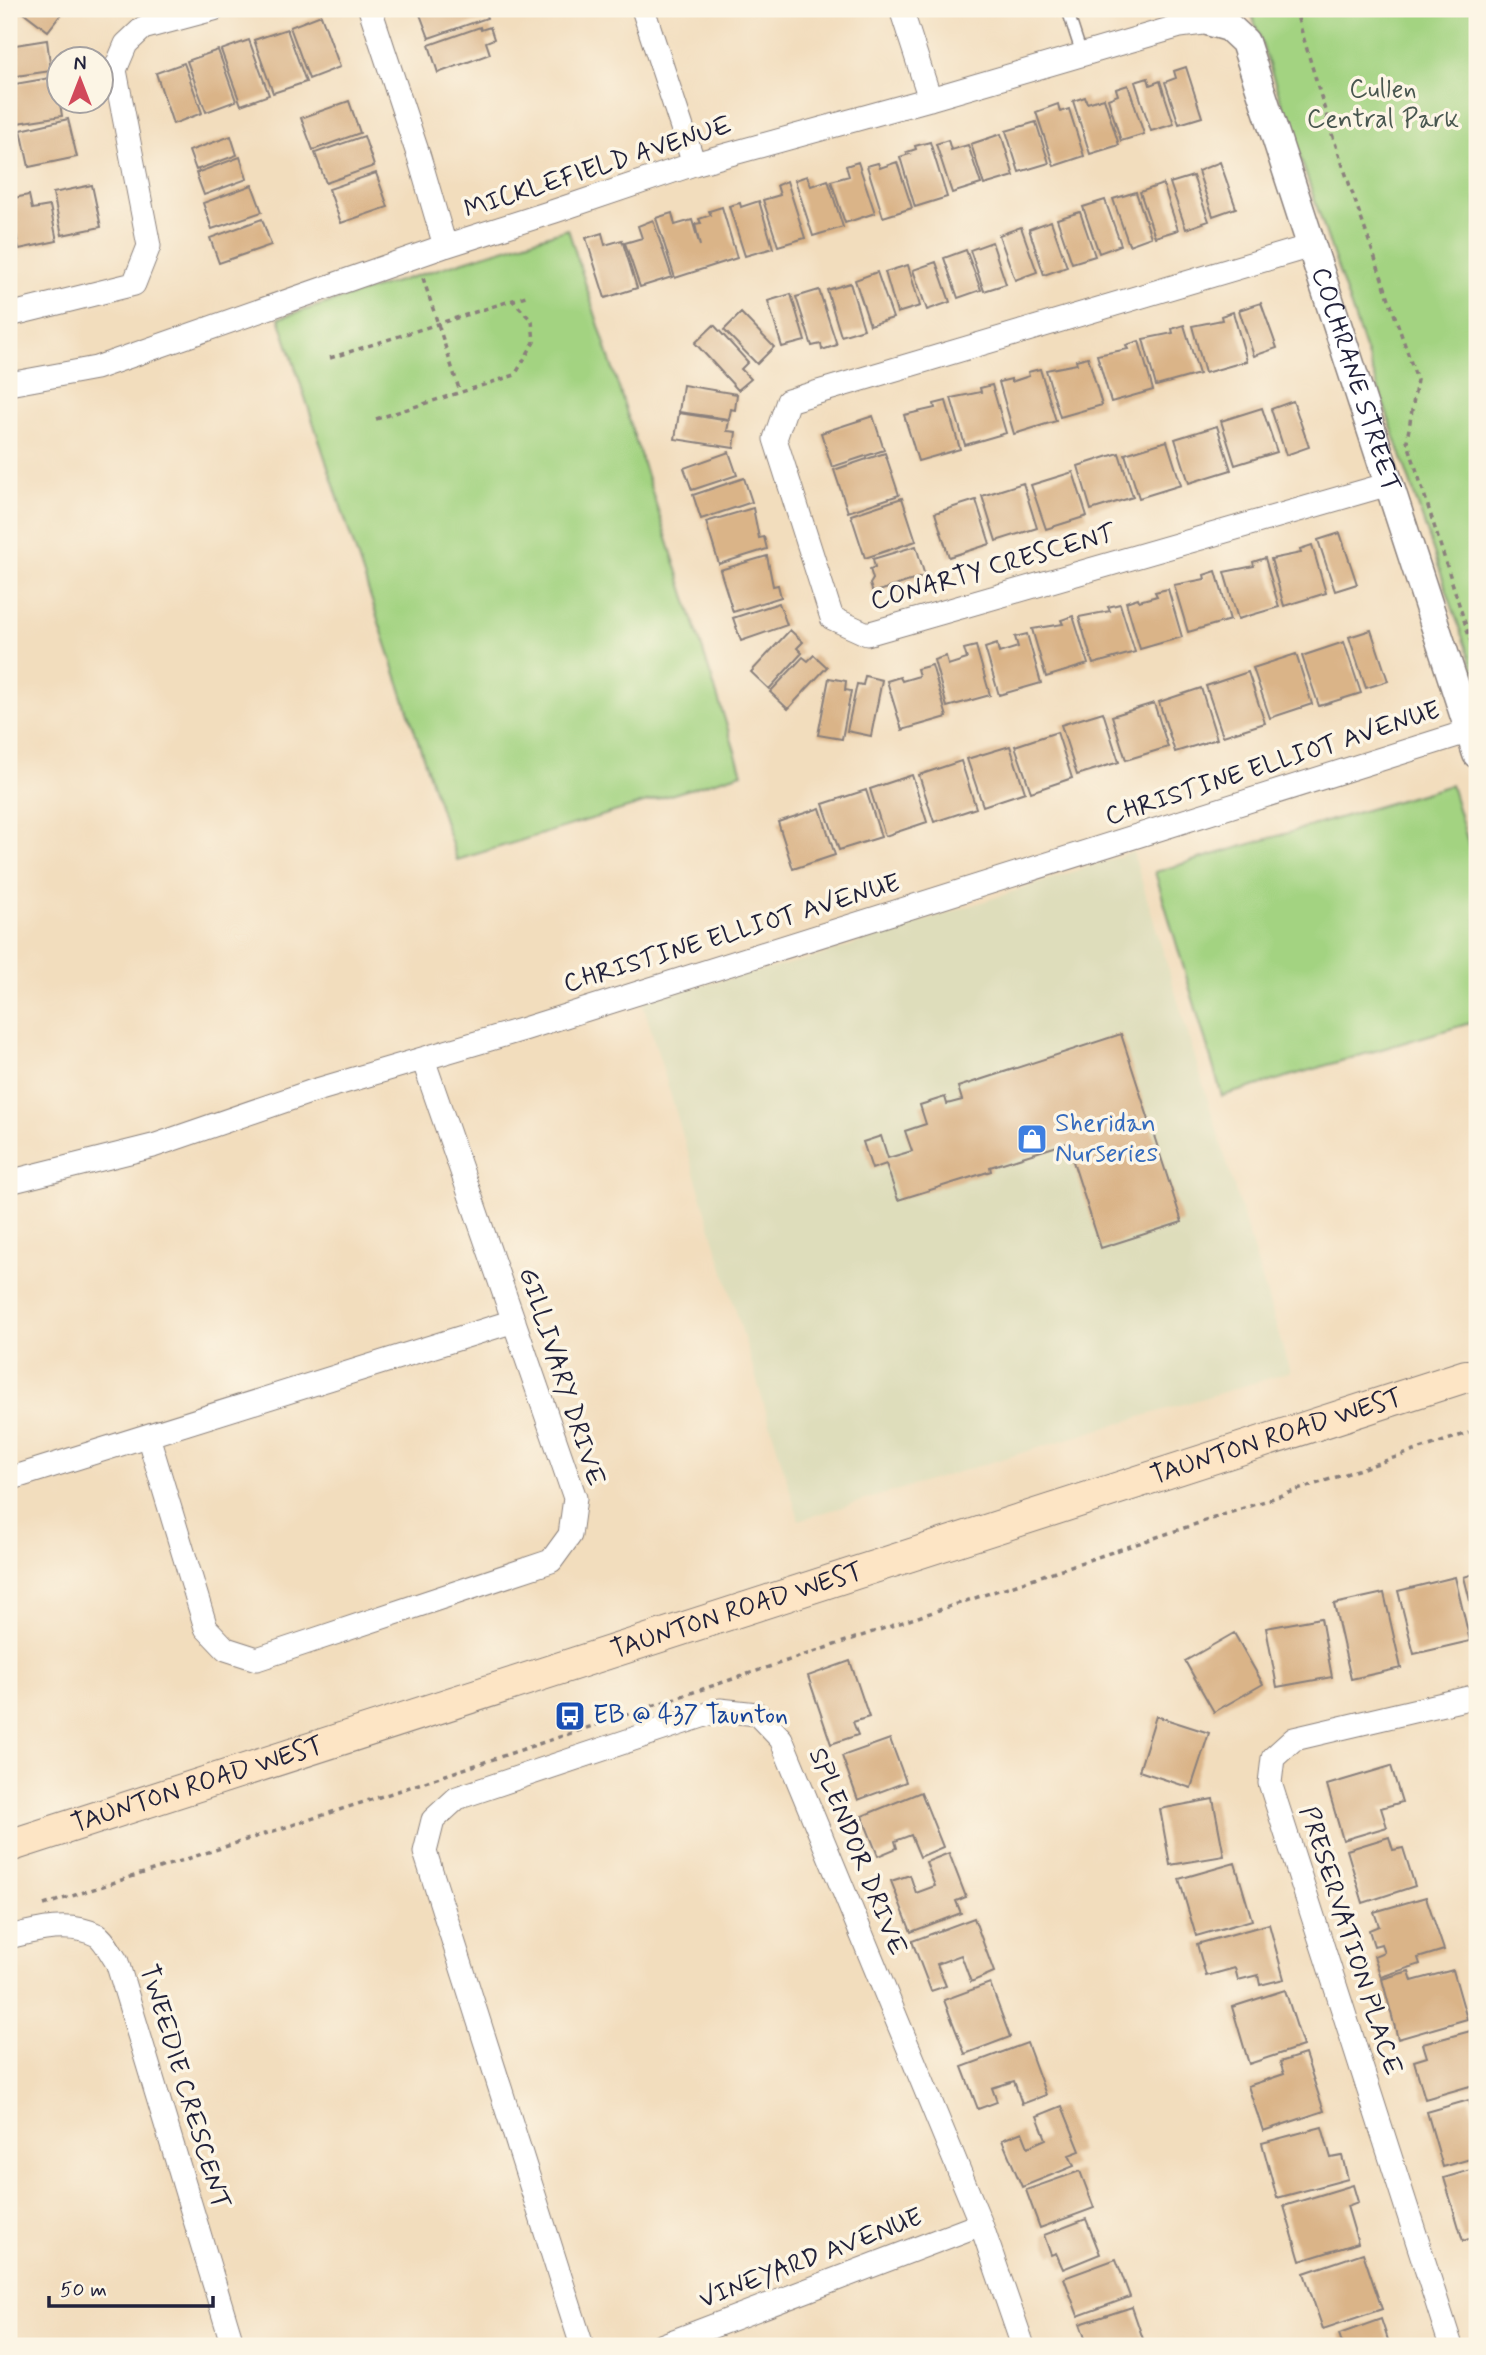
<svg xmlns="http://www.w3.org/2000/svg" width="1486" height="2355" font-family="Mynerve,sans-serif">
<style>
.built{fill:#deddbb}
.green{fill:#a3d381;stroke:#627a5e;stroke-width:2}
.building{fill:#dab488}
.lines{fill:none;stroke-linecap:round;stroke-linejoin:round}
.service-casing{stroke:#8a807c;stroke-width:13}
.minor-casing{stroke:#8a807c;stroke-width:25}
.tertiary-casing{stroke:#8a807c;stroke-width:31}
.secondary-casing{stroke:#8a807c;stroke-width:34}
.path{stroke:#8a807c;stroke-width:3.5;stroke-dasharray:5 5;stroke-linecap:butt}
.service{stroke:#fff;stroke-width:10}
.minor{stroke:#fff;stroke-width:23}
.tertiary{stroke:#fff;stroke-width:28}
.secondary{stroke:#fde5c5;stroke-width:32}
.labels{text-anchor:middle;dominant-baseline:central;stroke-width:7;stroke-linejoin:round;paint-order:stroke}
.park-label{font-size:26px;fill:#495750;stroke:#fcf5e5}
.street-label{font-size:26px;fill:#22223b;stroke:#fcf5e5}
.shop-label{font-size:26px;fill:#366cbe;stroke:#fcf5e5;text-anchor:start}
.transit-label{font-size:26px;fill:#164399;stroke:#fcf5e5;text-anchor:start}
</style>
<rect width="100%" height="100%" fill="#fcf5e5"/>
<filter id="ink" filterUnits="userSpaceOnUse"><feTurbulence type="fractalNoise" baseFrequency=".0143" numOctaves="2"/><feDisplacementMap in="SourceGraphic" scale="14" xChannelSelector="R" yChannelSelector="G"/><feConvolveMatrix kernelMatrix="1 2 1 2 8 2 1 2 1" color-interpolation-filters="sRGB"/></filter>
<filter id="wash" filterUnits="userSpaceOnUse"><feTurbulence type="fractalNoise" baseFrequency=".00686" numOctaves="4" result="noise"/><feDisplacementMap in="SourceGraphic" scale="28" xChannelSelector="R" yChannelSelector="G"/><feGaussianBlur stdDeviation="1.57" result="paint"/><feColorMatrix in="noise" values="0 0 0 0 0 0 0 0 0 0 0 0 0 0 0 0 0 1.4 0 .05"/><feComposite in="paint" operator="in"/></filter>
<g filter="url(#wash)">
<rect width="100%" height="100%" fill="#f2ddbd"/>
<path class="built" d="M1133 852 1290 1372 799 1520 642 1000 813 958Z"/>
<path class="green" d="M1250 9H1477V678L1472 665Z
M568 229 742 773 457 860 279 318Z
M1451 785 1477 873V1021L1222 1096 1155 872Z"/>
<g id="blocks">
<path class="building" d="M19 9H65L48 31Z
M418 9H484L487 18 429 38Z
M321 15 340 67 309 79 290 27Z
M480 27 481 30 490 27 494 39 486 42 490 54 438 73 429 45Z
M287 29 306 82 273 93 254 40Z
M47 40 51 71 9 77V46Z
M249 40 269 95 241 105 221 50Z
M218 50 236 101 206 112 187 61Z
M184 63 202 113 173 124 156 73Z
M1186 67 1202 117 1179 124 1165 82 1176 78 1174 71Z
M56 77 62 116 11 124 9 85Z
M1148 78 1150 85 1160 81 1174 124 1151 131 1135 82Z
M1128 85 1144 134 1121 141 1108 99 1118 95 1116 89Z
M1085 97 1087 103 1104 98 1119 145 1090 154 1073 101Z
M349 101 360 133 313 150 301 118Z
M1058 104 1060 112 1069 109 1084 156 1054 166 1036 112Z
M68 119 77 157 29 167 21 130Z
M1036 122 1049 163 1019 172 1006 131Z
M1001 134 1014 176 984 185 971 144Z
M231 136 237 155 196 170 189 151Z
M364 136 374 166 326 183 315 153Z
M948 140 951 150 968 145 981 184 952 193 936 144Z
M930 142 947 197 915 207 900 157 910 154 907 152 916 149 915 146Z
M240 157 247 179 204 195 196 173Z
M858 162 875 213 845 223 831 181 849 176 846 166Z
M897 162 912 208 883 217 867 166 878 163 880 168Z
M1220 162 1236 208 1213 216 1198 171Z
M376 173 388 207 341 223 329 189Z
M807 176 811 186 828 180 843 227 813 236 795 180Z
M1193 176 1209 221 1186 229 1170 183Z
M787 181 805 238 778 246 763 200 780 195 777 185Z
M1163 184 1178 230 1155 237 1140 192Z
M92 185 101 227 62 235 53 193Z
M252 185 262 212 212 229 203 203Z
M1136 192 1151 237 1129 245 1113 199Z
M29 195 32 209 50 206 57 241 19 249 9 199Z
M1105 200 1121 245 1099 253 1083 207Z
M759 201 773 248 745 256 729 206 740 203 741 207Z
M722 207 737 258 675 278 656 218 672 213 675 225 692 220 700 246 695 224 701 223 699 219 711 215 709 211Z
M1080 212 1095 256 1072 263 1057 219Z
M262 219 271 245 219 263 210 238Z
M653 220 672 277 640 287 625 243 642 238 638 226Z
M1051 221 1067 267 1044 275 1029 229Z
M1021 227 1037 272 1015 280 999 235Z
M9 230 15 252 9 254Z
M602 233 605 245 622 240 637 288 605 298 586 238Z
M992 242 1006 284 984 291 970 250Z
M966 250 981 290 958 298 944 258Z
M936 262 950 302 927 310 913 270Z
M908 265 920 306 897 313 885 272Z
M877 272 893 318 870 325 855 280Z
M850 283 864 329 841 336 827 290Z
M819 290 837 345 822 350 821 344 812 346 796 297Z
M791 294 805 341 782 347 768 301Z
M1261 303 1277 348 1254 356 1239 310Z
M1233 312 1247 361 1205 373 1192 326 1222 320 1221 316Z
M741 313 774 347 757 364 724 330Z
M714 325 748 362 741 369 751 379 738 390 695 343Z
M1184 325 1199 374 1156 386 1143 339 1173 333 1172 329Z
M1139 341 1153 390 1111 402 1097 355 1128 349 1126 345Z
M1088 357 1102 405 1060 417 1046 370 1077 364 1076 360Z
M1040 369 1056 421 1014 434 999 382 1011 379V382L1029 376 1028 372Z
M683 385 737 394 735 410 731 409 729 419 679 412Z
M992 385 1006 433 965 445 951 398 981 392 980 388Z
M946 401 960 449 918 461 904 415 935 408 934 404Z
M1293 401 1309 447 1286 455 1271 409Z
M1262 408 1277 452 1235 465 1221 421Z
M679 413 729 421 727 431 736 432 734 448 675 439Z
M873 416 884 450 832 467 821 433Z
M1217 426 1231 470 1189 483 1175 439Z
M1167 441 1181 485 1139 498 1125 454Z
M729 452 737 475 692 490 684 468Z
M885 453 899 495 848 512 834 470Z
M1119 453 1133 497 1091 510 1078 466Z
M1073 472 1087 516 1046 529 1031 485Z
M744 478 752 502 701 519 693 495Z
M1023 483 1037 528 996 541 982 496Z
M902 498 916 541 865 558 851 515Z
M976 500 990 544 949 557 935 513Z
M753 508 759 538 764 537 767 549 719 564 706 522Z
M1340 533 1357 584 1335 591 1318 540Z
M1312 545 1326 593 1284 606 1271 559 1301 553 1300 549Z
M916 546 925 576 873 593 870 584 873 579 870 569 875 567 873 559Z
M767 556 773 586 778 585 781 597 733 612 720 570Z
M1265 558 1279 607 1238 619 1224 572 1254 566 1253 562Z
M1216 571 1230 620 1188 632 1174 585 1205 579 1204 575Z
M1168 589 1182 637 1140 649 1126 602 1138 598 1139 601 1157 596 1155 592Z
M779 603 787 625 741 641 733 618Z
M1120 604 1135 652 1093 664 1079 617 1110 611 1108 607Z
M1073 616 1088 664 1046 677 1032 629 1063 624 1061 620Z
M790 630 803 642 797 648 802 653 769 689 751 672Z
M1371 630 1388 681 1366 688 1349 637Z
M1027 634 1041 683 999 695 985 648 997 644 999 653 1018 647 1015 637Z
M1344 642 1361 693 1319 706 1302 656Z
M976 646 990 695 947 707 934 660 946 656 948 665 967 659 964 649Z
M1296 654 1312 704 1270 718 1253 668Z
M814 655 827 667 788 709 770 692 803 657 808 661Z
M932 665 947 717 902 730 887 681 900 677 902 681 919 676 917 669Z
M1248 672 1265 723 1223 736 1206 686Z
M865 676 882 680 871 736 847 731 857 684 863 685Z
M829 678 846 681 845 690 851 691 842 739 818 735Z
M1201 688 1217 739 1175 752 1159 702Z
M1154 703 1168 747 1126 760 1112 716Z
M1103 712 1119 762 1077 775 1061 725Z
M1057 732 1072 778 1031 792 1015 746Z
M1010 746 1025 792 983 806 967 759Z
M961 761 976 808 934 822 919 775Z
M912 775 927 822 885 836 870 789Z
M866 790 881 837 839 850 823 804Z
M820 808 835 855 793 869 778 822Z
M1121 1034 1182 1222 1101 1248 1067 1143 990 1167 991 1171 898 1200 886 1164 872 1169 863 1142 881 1136 888 1158 912 1151 905 1131 926 1124 920 1105 945 1097 947 1104 962 1100 958 1087Z
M1477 1573V1625H1476L1464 1577Z
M1455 1577 1470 1641 1414 1654 1398 1591Z
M1384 1593 1401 1668 1351 1679 1334 1604Z
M1321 1618 1332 1677 1277 1687 1266 1628Z
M1234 1633 1263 1684 1214 1712 1185 1661Z
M850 1661 869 1717 853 1722 858 1735 831 1744 808 1676Z
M1156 1716 1209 1733 1191 1788 1139 1771Z
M890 1739 906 1782 858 1800 842 1756Z
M1391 1766 1402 1802 1381 1808 1387 1827 1343 1840 1327 1785Z
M921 1792 943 1847 920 1857 911 1835 895 1841 897 1848 878 1856 862 1816Z
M1213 1799 1224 1856 1170 1865 1160 1809Z
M1389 1837 1393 1850 1403 1848 1415 1886 1363 1903 1347 1850Z
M949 1853 966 1897 956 1901 961 1913 911 1932 891 1881 910 1875 916 1893 935 1886 926 1862Z
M1235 1863 1252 1920 1196 1936 1179 1879Z
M1426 1897 1444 1950 1418 1958 1420 1964 1381 1977 1374 1956 1384 1952 1381 1944 1374 1946 1369 1930 1379 1926 1374 1912Z
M974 1918 994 1972 971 1982 961 1955 937 1964 946 1986 931 1991 912 1941Z
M1269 1924 1284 1979 1260 1985 1258 1975 1238 1980 1235 1968 1206 1976 1197 1944Z
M1453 1970 1467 2019 1398 2039 1382 1979 1409 1971 1412 1981Z
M990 1983 1010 2037 965 2054 944 2000Z
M1285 1990 1303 2046 1249 2064 1232 2007Z
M1474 2030 1477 2043V2084L1425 2099 1414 2061 1427 2057 1423 2044Z
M1027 2043 1046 2095 1022 2104 1014 2081 992 2088 997 2102 978 2109 962 2067Z
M1305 2054 1324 2111 1263 2131 1248 2086 1284 2074 1280 2062Z
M1469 2100 1473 2114 1477 2113V2157L1443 2167 1427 2112Z
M1062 2106 1080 2151 1069 2155 1074 2166 1022 2187 1002 2140 1022 2132 1028 2147 1046 2139 1037 2116Z
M1322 2127 1331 2158 1342 2156 1348 2179 1277 2198 1262 2143Z
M1477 2168V2253L1472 2238 1463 2241 1444 2178Z
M1080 2171 1094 2208 1040 2228 1026 2190Z
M1353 2185 1358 2202 1347 2206 1358 2243 1300 2261 1284 2206Z
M1086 2219 1100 2254 1063 2269 1056 2253 1051 2255 1044 2235Z
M1363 2253 1382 2309 1323 2329 1304 2273Z
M1116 2259 1130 2297 1078 2316 1064 2278Z
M1132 2307 1144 2342 1133 2346H1088L1080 2324Z
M1381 2319 1390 2346H1343L1339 2334Z"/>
</g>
</g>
<g filter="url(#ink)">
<use href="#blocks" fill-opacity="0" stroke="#8a807c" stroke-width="2"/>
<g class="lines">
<g class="service-casing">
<path id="service" d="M1067 9 1082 55"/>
</g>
<g class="minor-casing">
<path id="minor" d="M370 9 419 157 445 246
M643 9 694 164
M901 9 930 99
M1311 246 788 401 775 439 832 618 867 634 1389 484
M9 315 134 284 149 246 115 70 126 44 143 28 214 9
M9 384 96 368 445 246 555 211 694 164 930 99 1180 26 1211 22
M9 1182 153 1146 310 1092 524 1029 1470 731
M148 1436 206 1628 226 1649 257 1659 551 1561 570 1535 575 1498 423 1059
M9 1479 514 1321
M9 1937C36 1930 70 1921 97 1935 105 1940 111 1954 117 1962L233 2346
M582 2346 425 1852 433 1820 457 1798 720 1710 757 1714 781 1739 981 2224 1023 2346
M661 2346 981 2224
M1451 2346 1270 1783 1273 1758 1294 1739 1477 1696"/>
</g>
<g class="tertiary-casing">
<g id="tertiary">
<path id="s1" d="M1211 22 1229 27 1245 42 1477 754"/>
</g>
</g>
<g class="secondary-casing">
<g id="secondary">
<path id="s2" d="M9 1846 1466 1376 1477 1377"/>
</g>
</g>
<path class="path" d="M1295 9 1332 134 1417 380 1407 440 1477 661
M423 278 460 392
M330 358 529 295
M376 419 515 375 534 342 532 321 512 300
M44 1905 398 1791 1477 1430"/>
<use href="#service" class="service"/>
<use href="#minor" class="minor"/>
<use href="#tertiary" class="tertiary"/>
<use href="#secondary" class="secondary"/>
</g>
</g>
<defs>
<g id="shop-square" transform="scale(1.575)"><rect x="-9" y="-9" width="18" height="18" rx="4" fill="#3f7fe0" stroke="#fcf5e5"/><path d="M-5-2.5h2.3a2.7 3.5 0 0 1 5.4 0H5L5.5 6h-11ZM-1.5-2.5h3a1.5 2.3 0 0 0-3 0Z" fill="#fff"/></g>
<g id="bus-square" transform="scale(1.575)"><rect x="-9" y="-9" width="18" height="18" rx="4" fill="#1a4fb4" stroke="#fcf5e5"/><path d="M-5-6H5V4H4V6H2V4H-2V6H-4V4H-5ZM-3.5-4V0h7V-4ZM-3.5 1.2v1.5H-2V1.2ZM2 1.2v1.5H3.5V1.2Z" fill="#fff"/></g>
</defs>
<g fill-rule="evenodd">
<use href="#shop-square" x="1032" y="1139"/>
<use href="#bus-square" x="570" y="1716"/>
</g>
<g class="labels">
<g class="park-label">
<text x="1383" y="90">Cullen<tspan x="1383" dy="30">Central Park</tspan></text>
</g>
<g class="street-label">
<text transform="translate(598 168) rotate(-18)">MICKLEFIELD AVENUE</text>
<text stroke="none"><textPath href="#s1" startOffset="396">COCHRANE STREET</textPath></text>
<text transform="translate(993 568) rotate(-16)">CONARTY CRESCENT</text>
<text transform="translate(1273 764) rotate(-18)">CHRISTINE ELLIOT AVENUE</text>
<text transform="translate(732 934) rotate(-17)">CHRISTINE ELLIOT AVENUE</text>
<text transform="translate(561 1377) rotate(72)">GILLIVARY DRIVE</text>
<text stroke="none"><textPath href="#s2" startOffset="1332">TAUNTON ROAD WEST</textPath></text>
<text stroke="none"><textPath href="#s2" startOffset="765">TAUNTON ROAD WEST</textPath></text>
<text stroke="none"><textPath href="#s2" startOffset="198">TAUNTON ROAD WEST</textPath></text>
<text transform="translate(857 1852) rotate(68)">SPLENDOR DRIVE</text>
<text transform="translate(1350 1941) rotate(72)">PRESERVATION PLACE</text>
<text transform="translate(184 2087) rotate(73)">TWEEDIE CRESCENT</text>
<text transform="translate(811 2259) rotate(-21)">VINEYARD AVENUE</text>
</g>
<g class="shop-label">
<text x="1055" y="1124">Sheridan<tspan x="1055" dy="30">Nurseries</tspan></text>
</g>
<g class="transit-label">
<text x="593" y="1716">EB @ 437 Taunton</text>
</g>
</g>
<rect width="1486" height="2355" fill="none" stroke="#fcf5e5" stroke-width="35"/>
<g transform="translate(80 80)"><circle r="33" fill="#fcf5e5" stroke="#a5a1a1" stroke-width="2"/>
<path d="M0-5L12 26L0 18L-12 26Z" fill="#d1495b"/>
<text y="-10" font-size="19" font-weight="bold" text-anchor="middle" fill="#22223b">N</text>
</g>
<path d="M49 2296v10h164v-10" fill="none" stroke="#22223b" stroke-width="3.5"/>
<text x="60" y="2296" font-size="21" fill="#22223b" stroke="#fcf5e5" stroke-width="5" paint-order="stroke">50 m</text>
</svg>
